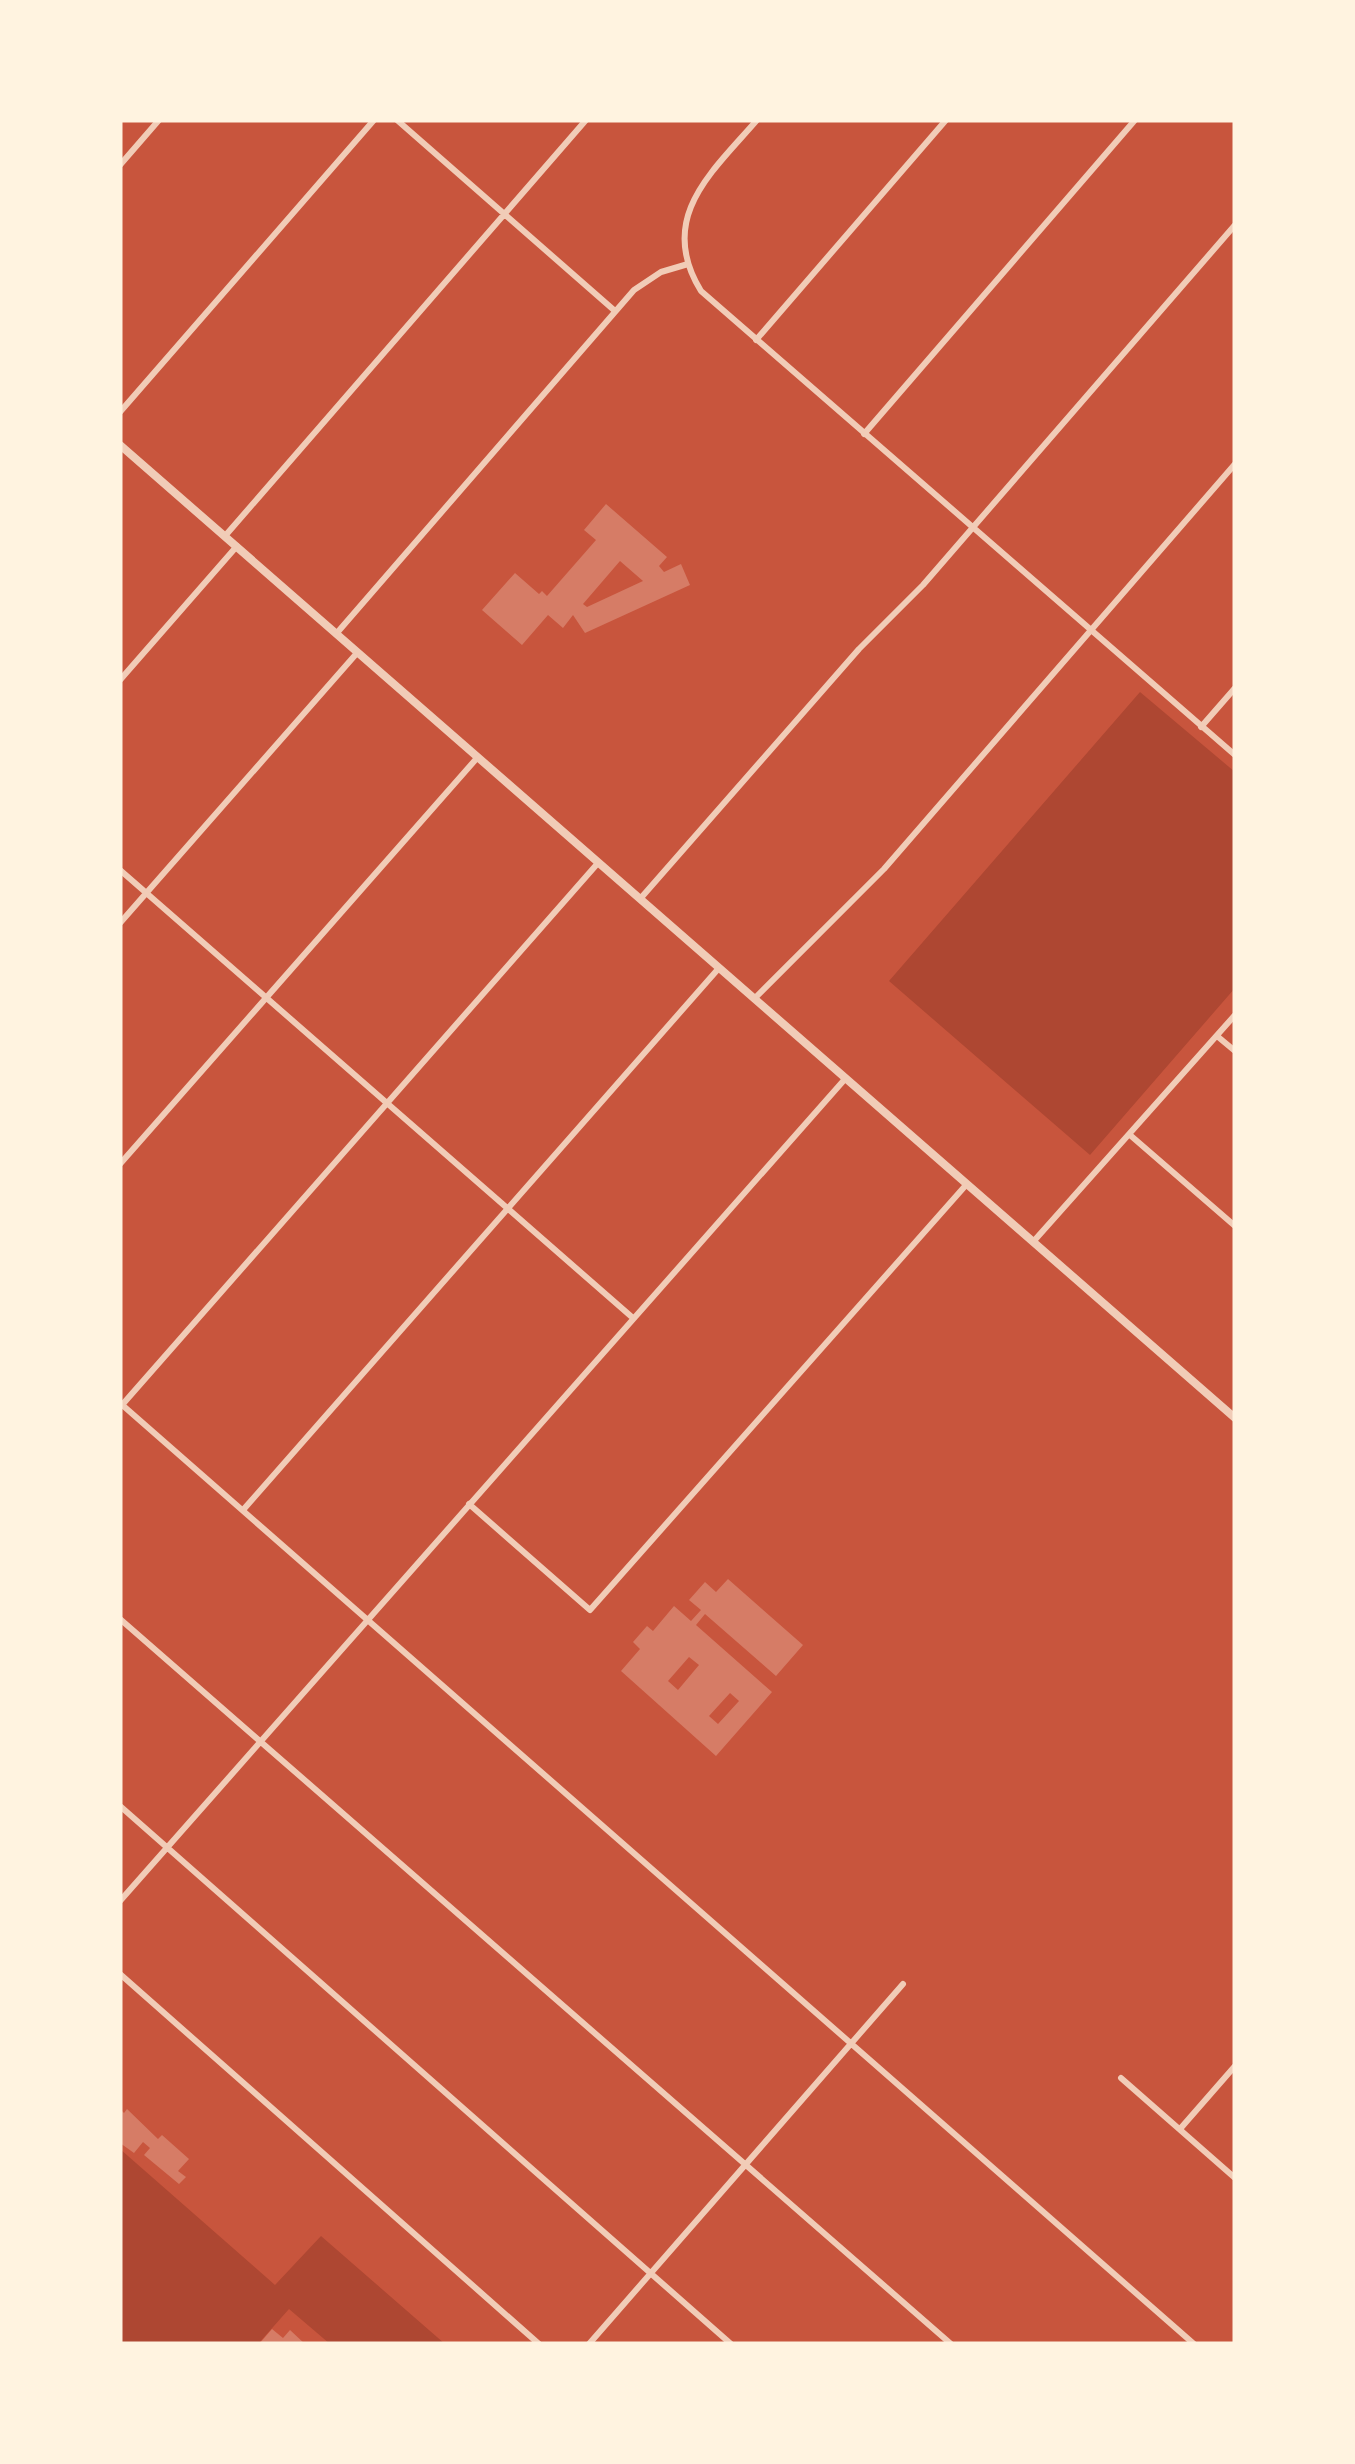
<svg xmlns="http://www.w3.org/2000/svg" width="1355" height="2464" font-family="Georgia,serif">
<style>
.green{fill:#ae4732}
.building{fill:#d67c66;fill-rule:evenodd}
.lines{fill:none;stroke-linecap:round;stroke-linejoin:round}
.minor{stroke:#f1ccb7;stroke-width:6}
.tertiary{stroke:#f1ccb7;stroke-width:8}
</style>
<rect width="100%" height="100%" fill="#c8553d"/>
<path class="green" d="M1140 692 1235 772V988L1090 1155 889 981Z
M120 2149 275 2285 321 2236 445 2344H330L289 2309 258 2344H120Z"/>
<path class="building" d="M606 504 667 557 659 566 664 572 681 564 690 585 585 633 573 615 563 628 548 615 522 645 482 610 515 573 539 594 542 591 547 596 596 540 584 530ZM620 561 643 581 587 607 583 604Z
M728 1579 803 1645 776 1676 705 1614 696 1625 772 1692 716 1756 621 1671 640 1649 633 1642 647 1626 653 1631 674 1606 691 1621 701 1610 689 1600 705 1582 716 1592ZM689 1657 699 1665 678 1690 668 1681ZM730 1693 739 1701 718 1724 709 1716Z
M120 2109 124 2113 127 2109 158 2139 162 2135 189 2159 178 2171 186 2177 179 2184 144 2155 150 2148 143 2142 134 2153 120 2143Z
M272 2329 283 2338 290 2330 305 2344H259Z"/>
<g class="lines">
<path class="minor" d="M397 120 615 311
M757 120C712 172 656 218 701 291L1235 755
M120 165 159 120
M756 340 946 120
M120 412 374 120
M864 434 1135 120
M225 536 586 120
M336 634 634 290 661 272 688 264
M120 680 237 546
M1201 727 1235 688
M120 870 633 1318
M640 899 859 649 923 585 1235 225
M120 923 357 653
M754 999 884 869 1235 464
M1217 1036 1235 1051
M1130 1135 1235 1226
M120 1164 477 758
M1033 1242 1235 1015
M120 1403 1194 2344
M122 1405 598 863
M469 1504 590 1610 966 1185
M243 1510 719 968
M120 1619 951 2344
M120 1806 731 2344
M120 1901 845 1079
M120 1974 539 2344
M1121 2078 1235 2178
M1180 2129 1235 2066
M589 2344 903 1984"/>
<path class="tertiary" d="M120 445 1235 1418"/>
</g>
<rect width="1355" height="2464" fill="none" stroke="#fff3e0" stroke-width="245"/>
</svg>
